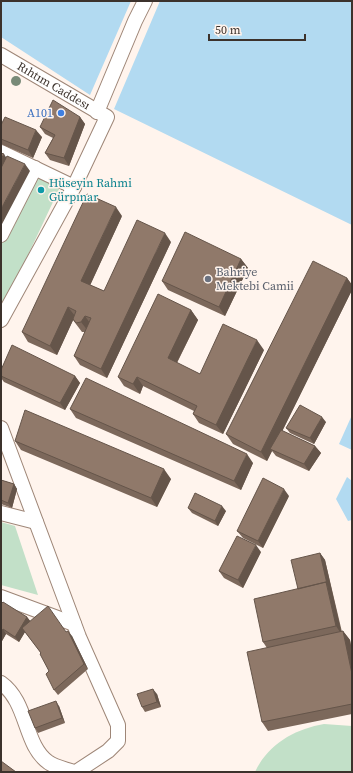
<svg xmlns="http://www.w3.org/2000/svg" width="353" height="773" font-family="'Source Serif 4',serif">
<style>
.green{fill:#c2e0c8}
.water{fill:#b2daf1}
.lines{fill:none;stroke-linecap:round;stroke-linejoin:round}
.minor-casing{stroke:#9e8677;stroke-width:16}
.minor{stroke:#fff;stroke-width:14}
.tree{fill:#788a78}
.wall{fill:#7c685b}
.shaded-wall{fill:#65554a}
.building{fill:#90796a;stroke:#65554a}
.shop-dot{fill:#3f7fe0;stroke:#fff4ed;stroke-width:1.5}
.culture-dot{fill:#0f9aa8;stroke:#fff4ed;stroke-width:1.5}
.worship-dot{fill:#6b7280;stroke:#fff4ed;stroke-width:1.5}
.labels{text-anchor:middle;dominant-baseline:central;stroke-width:3;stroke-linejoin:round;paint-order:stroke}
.street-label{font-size:12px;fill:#3c322c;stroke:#fff4ed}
.shop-label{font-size:12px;fill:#366cbe;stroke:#fff4ed;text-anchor:end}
.culture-label{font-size:12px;fill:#0d838f;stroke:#fff4ed;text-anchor:start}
.worship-label{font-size:12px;fill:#5b616d;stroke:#fff4ed;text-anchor:start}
</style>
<rect width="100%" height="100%" fill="#fff4ed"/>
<path class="green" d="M35 173 61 185 3 308 1 307V243Z
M1 522 15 526 38 595 1 585Z
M324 724 352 726V772H255C268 744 295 729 324 724Z"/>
<path class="water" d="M1 1H131L90 95 1 37Z
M160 1H352V225L114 109Z
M352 415V450L339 444Z
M347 477 352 481V520L348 521 336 499Z"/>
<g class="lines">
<g class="minor-casing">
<g id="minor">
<path id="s1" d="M1 55 107 117 74 187 1 320"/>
<path d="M97 112 135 21 145 1"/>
<path d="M1 152 74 187"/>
<path d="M1 235 35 168"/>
<path d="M1 428 79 637 118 725V741L108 751 76 772"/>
<path d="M1 513 36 522"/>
<path d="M1 597 74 624"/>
<path d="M1 683C28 702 24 745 48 762 54 767 66 769 74 772"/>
</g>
</g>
<use href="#minor" class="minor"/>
</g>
<circle class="tree" cx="16" cy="81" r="5"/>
<path class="wall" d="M80 117 85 124 69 166 50 160 45 153 53 138 45 134 40 127Z
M1 125 42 137 33 158 1 144Z
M122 216 90 285 104 291 171 242 107 378 80 365 74 356 85 332H82L73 320 57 355 28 342 22 332Z
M241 259 248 268 225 316 168 290 162 281Z
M347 278 352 285V290L282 431 315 446 321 453 309 471 276 456 272 451 267 461 233 444 226 434Z
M191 310 198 320 177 363 200 374 264 350 223 434 199 423 193 414 194 411 143 386 140 394 124 386 118 377Z
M1 370 75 376 80 383 65 410 4 382 1 378Z
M70 409 253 463 241 490 76 418Z
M326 422 314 444 290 433 286 428Z
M15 441 171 479 157 507 21 450Z
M1 480 14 484 17 489 12 508 1 504Z
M289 496 263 548 243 538 237 531Z
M188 508 226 511 218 526 192 513Z
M261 552 243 588 224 578 219 571Z
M320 553 325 560 342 632 343 631 350 640 352 651V714L268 731 262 722 267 648 263 642Z
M1 604 27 617 30 621 66 632 72 636 88 669 58 695 54 690 49 671 41 653 25 632 19 642 6 634 2 641 1 640Z
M157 694 161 707 145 712 142 707Z
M59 706 65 723 38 733 35 728Z"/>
<path class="shaded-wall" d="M80 117 85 124 69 166 64 158Z
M36 130 42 137 33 158 28 150Z
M4 154 9 162 1 177V159Z
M25 164 30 171 1 226V209Z
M116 207 122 216 88 290 81 281Z
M165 233 171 242 107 378 101 369Z
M241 259 248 268 225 316 219 307Z
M347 278 352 285V290L273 450 270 449 272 451 267 461 261 452Z
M68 307 75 316 57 355 50 346Z
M191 310 198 320 174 368 168 358Z
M85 316 92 326 88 331 81 322Z
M257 340 264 350 223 434 216 425Z
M75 376 80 383 65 410 60 403Z
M137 377 143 386 140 394 133 384Z
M322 417 326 422 314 444 310 438Z
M315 446 321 453 309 471 304 464Z
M247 454 253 463 241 490 234 481Z
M164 469 171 479 157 507 151 498Z
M14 484 17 489 12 508 8 503Z
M284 489 289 496 263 548 258 541Z
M222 506 226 511 218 526 215 521Z
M256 545 261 552 243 588 238 580Z
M320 553 325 560 342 635 336 626Z
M27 617 31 622 19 642 15 637Z
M3 629 6 634 2 641 1 639V632Z
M68 631 72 636 88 669 84 664Z
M343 631 350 640 352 651V674Z
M153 689 157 694 161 707 157 702Z
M56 701 59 706 65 723 62 718Z"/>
<path class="building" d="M53 100 80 117 64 158 45 153 55 135 40 127Z
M5 117 36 130 28 150 1 139V125Z
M1 153 4 154 1 159Z
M7 156 25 164 1 209V168Z
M87 194 116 207 81 281 104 291 137 220 165 233 101 369 74 356 91 318 85 316 81 322 76 323 73 319 76 311 68 307 50 346 22 332Z
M185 232 241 259 219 307 162 281Z
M313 261 347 278 261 452 226 434Z
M158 294 191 310 168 358 200 374 223 324 257 340 216 425 193 414 197 406 137 377 133 384 118 377Z
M12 345 75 376 60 403 1 376V370Z
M86 378 247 454 234 481 70 409Z
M300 405 322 417 310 438 286 428Z
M25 410 164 469 151 498 15 441Z
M281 430 315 446 304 464 270 449Z
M263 478 284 489 258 541 237 531Z
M1 480 14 484 8 503 1 500Z
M195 493 222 506 215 521 188 508Z
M237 536 256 545 238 580 219 571Z
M320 553 327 584 326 582 298 589 291 560Z
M326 582 336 626 263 642 254 599Z
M3 602 27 617 15 637 3 629 1 632V604Z
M48 606 66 632 68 631 84 664 54 690 46 674 49 671 40 654 41 653 22 628Z
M343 631 352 674V704L262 722 247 652Z
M153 689 157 702 142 707 137 694Z
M56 701 62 718 35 728 28 711Z
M1 761 16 772H1Z"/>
<circle class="shop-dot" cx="61" cy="113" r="4"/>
<circle class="culture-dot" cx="41" cy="190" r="4"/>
<circle class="worship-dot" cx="208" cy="279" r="4"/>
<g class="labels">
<g class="street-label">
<text stroke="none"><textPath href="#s1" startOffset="61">Rıhtım Caddesı</textPath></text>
</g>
<g class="shop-label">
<text x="53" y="113">A101</text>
</g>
<g class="culture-label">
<text x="49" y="183">Hüseyin Rahmi<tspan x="49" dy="14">Gürpınar</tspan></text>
</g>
<g class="worship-label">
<text x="216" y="272">Bahriye<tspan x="216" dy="14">Mektebi Camii</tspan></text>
</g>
</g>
<rect width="353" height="773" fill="none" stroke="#3c322c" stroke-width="4"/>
<path d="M209 34v6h96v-6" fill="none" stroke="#3c322c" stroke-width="2"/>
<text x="215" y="34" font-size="12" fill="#3c322c" stroke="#fff4ed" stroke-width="3" paint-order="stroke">50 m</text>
</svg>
